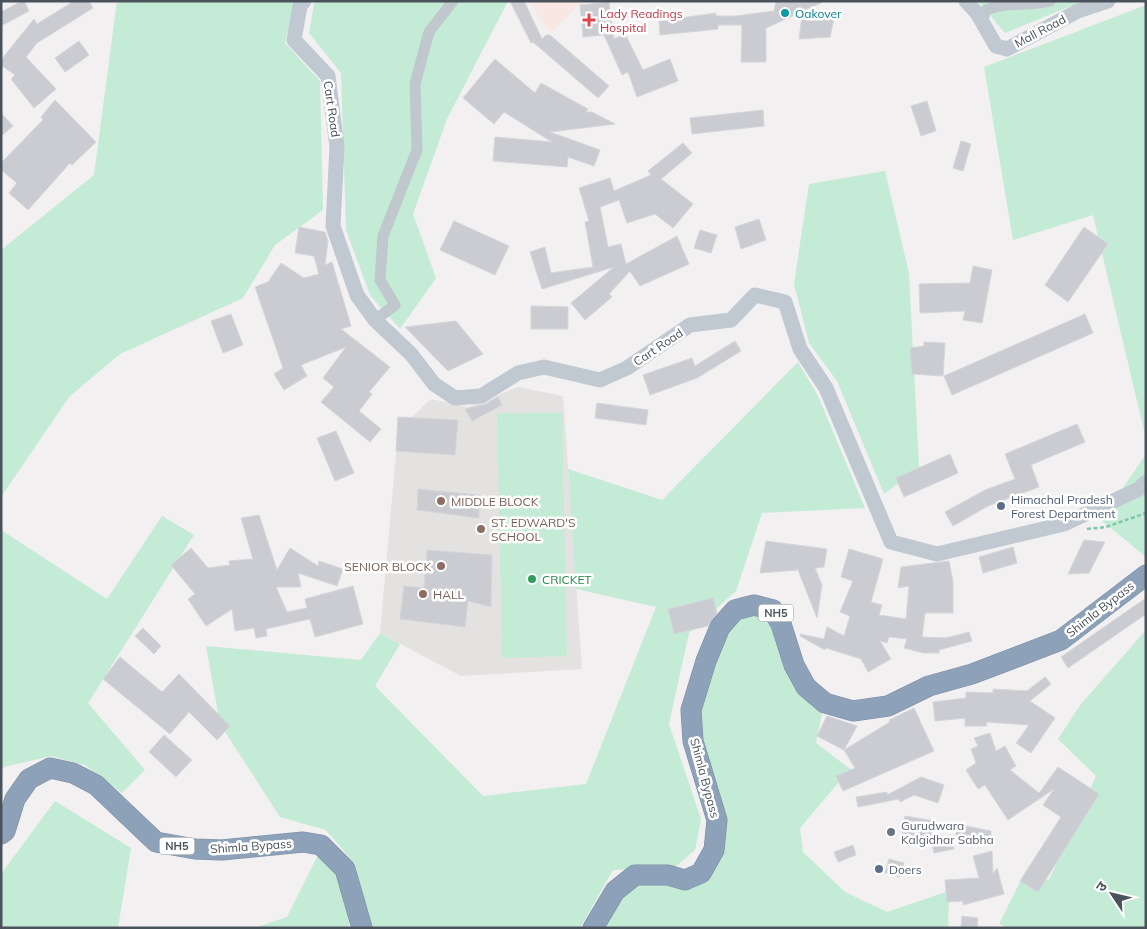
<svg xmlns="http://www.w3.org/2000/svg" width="1147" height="929" font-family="Mulish,'Noto Sans Devanagari',sans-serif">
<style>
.education{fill:#e3e2e1}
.medical{fill:#f9e7e4}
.green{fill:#c4ebd5}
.building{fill:#cbccd2;stroke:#d5d6db}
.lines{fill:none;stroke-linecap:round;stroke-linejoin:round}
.highway-casing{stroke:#788ca5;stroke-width:21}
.path{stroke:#7fc6a6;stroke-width:2.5;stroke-dasharray:4 2.5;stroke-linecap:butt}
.street{stroke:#c0c7cd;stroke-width:11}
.secondary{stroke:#c0c8d2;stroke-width:15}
.highway{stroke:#8da1b9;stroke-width:20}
.culture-dot{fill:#0f9aa8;stroke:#fff;stroke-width:2}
.health-dot{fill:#e0444e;stroke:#fff;stroke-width:2}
.education-dot{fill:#8d6e63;stroke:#fff;stroke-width:2}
.service-dot{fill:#5c6f8a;stroke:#fff;stroke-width:2}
.leisure-dot{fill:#2e9e5b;stroke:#fff;stroke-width:2}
.worship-dot{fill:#6b7280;stroke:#fff;stroke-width:2}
.labels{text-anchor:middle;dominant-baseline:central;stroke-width:5;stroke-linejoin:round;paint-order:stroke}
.shield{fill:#fff;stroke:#80868d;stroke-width:1}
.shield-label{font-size:11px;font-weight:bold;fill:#4a525c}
.health-label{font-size:12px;fill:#be3a42;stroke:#fff;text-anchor:start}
.culture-label{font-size:12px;fill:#0d838f;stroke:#fff;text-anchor:start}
.street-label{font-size:12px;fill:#4a525c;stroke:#fff}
.service-label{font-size:12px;fill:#4e5e75;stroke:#fff;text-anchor:start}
.education-label{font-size:12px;fill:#785e54;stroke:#fff;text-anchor:start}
.leisure-label{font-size:12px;fill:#27864d;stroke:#fff;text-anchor:start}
.worship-label{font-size:12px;fill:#5b616d;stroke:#fff;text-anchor:start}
</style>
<rect width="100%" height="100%" fill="#f2f0f0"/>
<path class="education" d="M518 387 563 396 582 669 461 676 380 633 398 431 431 399 468 407Z"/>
<path class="medical" d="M529 1H583L550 33Z"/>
<path class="green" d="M117 1H294L285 43 320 81 323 210 275 245 243 298 120 354 69 397 1 497V250L94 175Z
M317 1H508L447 119 413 214 436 278 400 329 370 295 346 230 341 73 309 33 314 4Z
M978 1H1083L1005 33Z
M1146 5V439L1093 215 1013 240 984 67Z
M885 171 909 273 919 468 884 494 837 381 809 343 794 284 809 184Z
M798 362 818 396 865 508 762 513 736 591 689 633 669 724 701 819 695 850 675 867 613 870 580 928H371L355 864 326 830 280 817 220 724 206 646 361 660 380 633 400 644 375 686 483 796 586 784 656 607 576 589 568 469 662 500Z
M497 413H562L567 656 502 658Z
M1146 454V557L1101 520Z
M162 516 194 535 88 703 145 770 122 793 85 765 51 756 4 767 1 772V530L107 599Z
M739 613 771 615 802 690 822 713 816 743 850 769 800 828 803 852 845 892 887 912 949 891 948 928H601L619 895 638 880 688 884 719 851 697 711 711 661Z
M1146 630V928H1009L999 924 1024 874 1049 880 1096 776 1058 739 1081 704Z
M55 801 131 848 118 928H1V874Z
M318 855 341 878 350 928H254L287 917Z"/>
<path class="building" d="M22 1H24L29 11 1 26V12Z
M74 1H89L93 8 37 43 26 57 56 89 34 108 11 79 15 75 1 65V60L34 19 37 24Z
M510 1H524L542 39 546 35H550L609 86 598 98 533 42 531 43Z
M776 1H825L766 28V62H741L742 25H718V29L660 35 659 21 716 13V16H735L774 11Z
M609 2 614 39 625 34 643 70 670 59 678 81 637 97 628 72 622 75 604 35 583 37 580 5Z
M835 13 830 37 799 39 802 15Z
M79 41 89 55 65 72 55 58Z
M495 59 535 93 541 83 588 109 586 112H592L615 124 550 132 600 150 594 166 568 157 567 167 493 161 495 137 552 142 504 112 494 124 463 98Z
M55 100 96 142 72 165 70 163 28 210 9 193 17 183 1 170V163L43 120 41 117Z
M927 101 936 131 921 136 911 106Z
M763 110 764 126 692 134 690 118Z
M1 113 13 126 1 136Z
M961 141 971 144 963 171 953 168Z
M683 143 692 153 661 179 693 204 673 228 655 214 627 223 619 200 600 207 608 247 621 244 626 264 677 236 689 264 640 286 630 271 609 294 612 297 585 320 571 303 614 267 542 289 530 252 545 247 551 273 593 267 585 222 589 221 579 188 610 178 614 191 651 175 648 171Z
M759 219 766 240 741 249 735 227Z
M454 221 509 246 495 275 440 250Z
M299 227 325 232 328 241 325 265 332 262 351 326 341 329 390 367 369 392 372 394 359 411 381 429 370 442 321 402 334 387 323 378 346 347 301 365 307 376 284 390 274 374 283 368 255 287 268 282 281 263 304 278 319 274 314 256 295 253Z
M1084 227 1108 244 1068 302 1045 285Z
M700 230 717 235 711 253 694 248Z
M973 266 992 270 982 323 963 320 965 311 920 313 919 284 970 283Z
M531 306 568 307V329H531Z
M231 314 243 345 223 353 211 321Z
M1085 314 1093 333 952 395 944 376Z
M456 321 483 354 448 371 405 327Z
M735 341 741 351 697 378 650 395 643 375 692 358 695 366Z
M924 342 945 343 943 376 912 374 910 348 924 346Z
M498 397 502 405 472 421 465 409 486 404Z
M597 403 648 410 646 425 595 418Z
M398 417 458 420 455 455 396 451Z
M1077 424 1085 442 1031 465 1039 487 988 506 953 526 945 512 985 490 1015 479 1005 454Z
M336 431 354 473 335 481 317 438Z
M950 454 958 473 904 497 896 478Z
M418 489 479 495V518L417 510Z
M259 515 277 570 290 548 318 566 319 561 343 569 337 586 298 573 301 587H276L287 612 307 608 305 599 353 586 363 624 315 637 310 619 266 629 267 636 256 638 254 628 235 631 232 609 206 626 188 599 195 594 171 565 191 548 208 568 230 565 229 561 253 559 241 518Z
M1084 540 1105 542 1089 573 1068 574Z
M766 541 827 549 824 567 815 568 822 585 817 618 798 570 760 573Z
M1013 547 1017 563 983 573 979 557Z
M849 549 883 559 871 602 882 605 879 615 906 619 909 586 898 588 901 567 949 561 953 581V613H925L922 637 946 638 969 632 972 641 939 650V653H923L904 648 907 639 889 637 887 643 880 641 891 659 868 672 861 659 826 648 825 650 800 636V634L824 639 827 627 844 636 850 616 840 612 853 581 841 577Z
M427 550 492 555 491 607 468 601 465 627 400 619 404 586 424 588Z
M713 598 717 613 708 626 674 634 668 609Z
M1146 598V614L1068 668 1061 657Z
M143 628 161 646 154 654 135 636Z
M120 657 162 692 179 674 230 726 217 740 189 712 170 734 103 679Z
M1045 677 1051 684 1030 701 1055 718 1031 753 1016 743 1029 725 986 722 987 726H965V718L935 721 933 702 966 698V692L993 693V689L1027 691Z
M914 708 934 751 843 791 836 776 855 768 844 750 890 722 889 720Z
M827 716 857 726 844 750 817 736Z
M990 733 996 751 1005 746 1016 766 1010 770 1039 793 1058 767 1099 794 1038 892 1020 881 1061 817 1043 805 1054 789 1008 820 985 785 978 789 966 770 976 763 971 749 978 746 974 738Z
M164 735 192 760 176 777 149 752Z
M921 777 944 785 938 803 914 795 900 802 899 799 858 807 856 797 887 792V795Z
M905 816 935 821 931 839 902 834Z
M956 824 991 831V836H956Z
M951 835 954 849 934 853 931 839Z
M853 845 856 855 838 862 834 852Z
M992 851 993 874 997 868 1004 894 963 905V901L947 902 945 880 979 878 973 856Z
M889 859 904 863 900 877 885 873Z
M962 916 978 918 977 928H961Z"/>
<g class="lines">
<g class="highway-casing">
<path id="highway" d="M1 834 5 831 15 799 29 779 50 768 73 773 96 785 156 842 195 849 222 850 303 842 321 845 345 869 362 928
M593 928 615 891 635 875H668L685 880 701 873 714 850 717 820 693 741 691 710 706 661 720 627 735 610 754 605 773 610 781 624 794 665 806 687 825 703 853 711 888 706 929 686 972 674 1061 640 1146 575"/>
</g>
<path class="path" d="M1087 529 1106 527 1146 513"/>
<path class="street" d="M982 21 986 10C1006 1 1029 7 1050 1
M375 320 395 305 380 280 383 236 417 150 415 84 429 32 453 1"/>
<path class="secondary" d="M304 1 300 6 294 40 328 76 337 147 333 226 357 295 375 320 411 354 434 384 455 398 481 396 518 373 544 367 600 380 627 368 690 325 731 320 755 295 785 302 800 349 826 388 891 542 937 554 1064 524 1139 489 1146 482
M966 1 977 13 996 46 1007 49 1078 11 1108 1"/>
<use href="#highway" class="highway"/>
</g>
<circle class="culture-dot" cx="785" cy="13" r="5"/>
<path class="health-dot" d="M586.5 12.5h5v5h5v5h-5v5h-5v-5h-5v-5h5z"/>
<g class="education-dot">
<circle cx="441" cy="501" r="5"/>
<circle cx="481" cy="529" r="5"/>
<circle cx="441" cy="566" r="5"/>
<circle cx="423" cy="594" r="5"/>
</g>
<g class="service-dot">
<circle cx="1001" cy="506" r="5"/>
<circle cx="879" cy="869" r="5"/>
</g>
<circle class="leisure-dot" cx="532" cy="579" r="5"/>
<circle class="worship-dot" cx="891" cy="832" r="5"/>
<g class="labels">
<g class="shield">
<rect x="758.5" y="604.5" width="35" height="17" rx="4"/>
<rect x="159.5" y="837.5" width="35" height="17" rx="4"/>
</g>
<g class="shield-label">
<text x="776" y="613">NH5</text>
<text x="177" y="846">NH5</text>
</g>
<g class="health-label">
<text x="600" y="13">Lady Readings<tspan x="600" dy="14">Hospital</tspan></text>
</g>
<g class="culture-label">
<text x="795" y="13">Oakover</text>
</g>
<g class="street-label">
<text transform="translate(1040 31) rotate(-28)">Mall Road</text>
<text transform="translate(332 109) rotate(82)">Cart Road</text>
<text transform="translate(658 347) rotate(-34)">Cart Road</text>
<text transform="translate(1100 609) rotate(-38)">Shimla Bypass</text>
<text transform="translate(705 778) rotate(75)">Shimla Bypass</text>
<text transform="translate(251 846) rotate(-4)">Shimla Bypass</text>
</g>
<g class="service-label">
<text x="1011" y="499">Himachal Pradesh<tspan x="1011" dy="14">Forest Department</tspan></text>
<text x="889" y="869">Doers</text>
</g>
<g class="education-label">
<text x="451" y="501">MIDDLE BLOCK</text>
<text x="491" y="522">ST. EDWARD'S<tspan x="491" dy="14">SCHOOL</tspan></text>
<text x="431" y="566" text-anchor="end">SENIOR BLOCK</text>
<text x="433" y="594">HALL</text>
</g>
<g class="leisure-label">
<text x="542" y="579">CRICKET</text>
</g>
<g class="worship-label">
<text x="901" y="825">Gurudwara<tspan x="901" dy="14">Kalgidhar Sabha</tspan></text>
</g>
</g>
<rect width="1147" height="929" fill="none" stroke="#4a525c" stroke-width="5"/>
<g transform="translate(1112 894) rotate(305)" stroke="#ffffff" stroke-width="4" paint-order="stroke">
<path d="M0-4L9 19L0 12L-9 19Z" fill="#4a525c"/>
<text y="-8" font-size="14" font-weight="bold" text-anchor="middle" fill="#4a525c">उ</text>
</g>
</svg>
